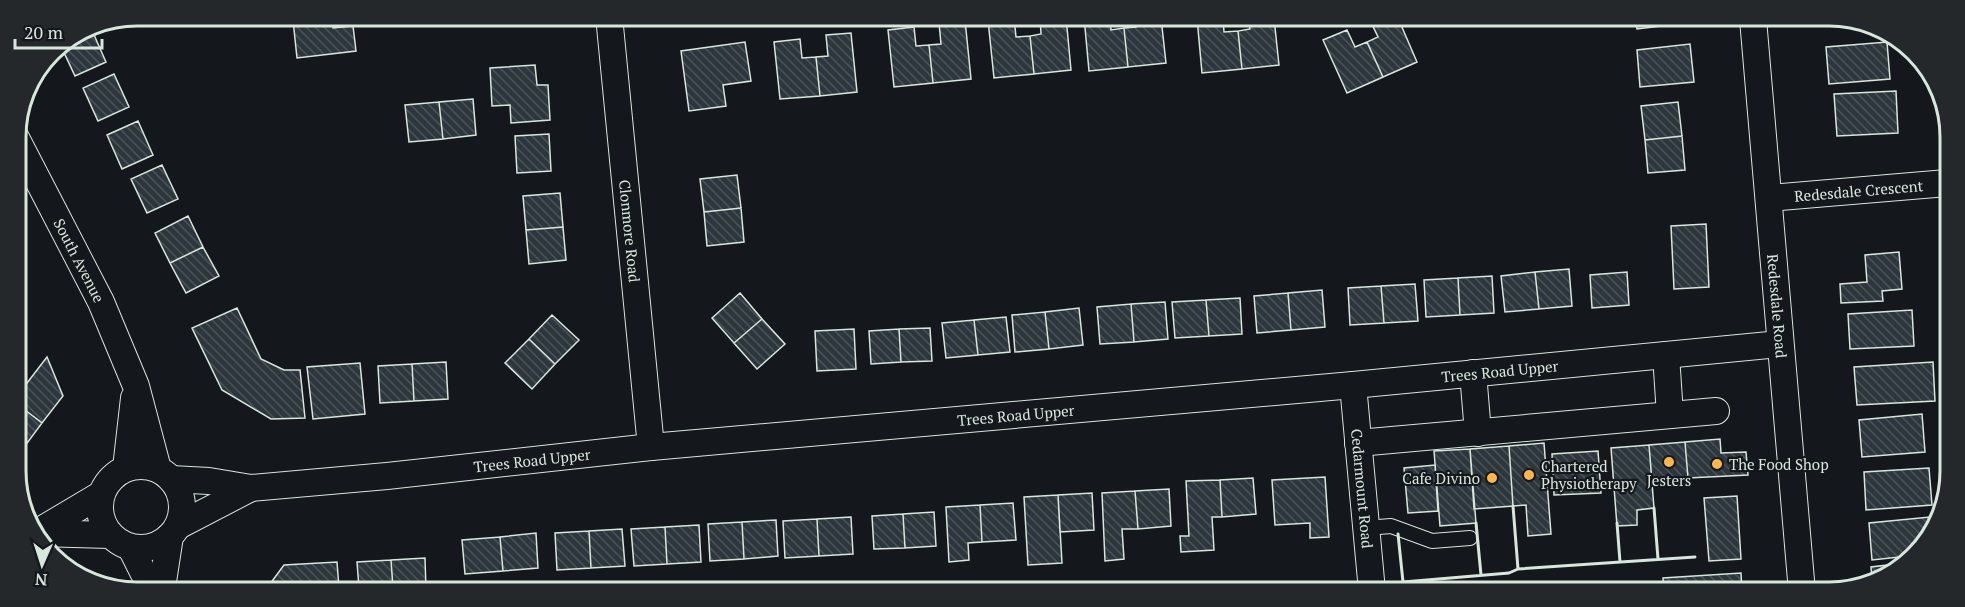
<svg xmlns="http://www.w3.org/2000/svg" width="1965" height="607" font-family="'PT Serif',serif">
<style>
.building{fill:url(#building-back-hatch);stroke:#d8e6dc;stroke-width:1.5}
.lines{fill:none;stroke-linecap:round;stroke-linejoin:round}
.service-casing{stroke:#d8e6dc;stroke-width:16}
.minor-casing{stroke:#d8e6dc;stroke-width:28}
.service{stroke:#14181c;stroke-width:14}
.minor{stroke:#14181c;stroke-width:26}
.wall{stroke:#d8e6dc;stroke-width:3}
.poi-dot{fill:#ffb74d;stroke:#14181c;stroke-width:2}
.labels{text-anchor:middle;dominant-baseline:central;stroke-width:4.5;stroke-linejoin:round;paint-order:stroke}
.street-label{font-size:15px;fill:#d8e6dc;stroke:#14181c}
.poi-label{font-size:15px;fill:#d8e6dc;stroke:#14181c;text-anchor:start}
.rim{fill:none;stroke:#d8e6dc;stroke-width:3}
</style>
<defs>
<pattern id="building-back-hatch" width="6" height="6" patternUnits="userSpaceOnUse" patternTransform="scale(1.5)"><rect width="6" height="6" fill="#2c363c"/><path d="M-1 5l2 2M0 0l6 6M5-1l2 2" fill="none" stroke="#4a5358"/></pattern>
</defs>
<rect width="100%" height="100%" fill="#14181c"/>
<path class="building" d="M293 15H332V16L293 20Z
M332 16 333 28 353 26 356 51 297 58 293 20Z
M1014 17 1016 37 1030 36 1034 74 994 78 988 20Z
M1040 17H1066L1071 70 1034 74 1030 36 1041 34Z
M1084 17H1110L1111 30 1124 28 1128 67 1089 71Z
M1135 17 1161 18 1166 63 1128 67 1124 28 1136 27Z
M1197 18H1223L1224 32 1238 31 1242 69 1202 73Z
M1248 18H1274L1279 65 1242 69 1238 31 1250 29Z
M1369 18H1398L1417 62 1383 77 1367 42 1378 37Z
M1635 19H1686V23L1637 29Z
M965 20 971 79 933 83 929 45 941 44 939 23Z
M914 27 916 46 929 45 933 83 894 87 888 30Z
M91 28 106 62 75 76 60 44Z
M1347 30 1355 47 1367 42 1383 77 1347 93 1323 40Z
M851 33 857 92 820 96 816 57 828 56 826 35Z
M800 39 802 58 816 57 820 96 780 99 774 42Z
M745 42 751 81 723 85 726 106 689 111 681 51Z
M1887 42 1890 79 1829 84 1826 47Z
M1690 44 1694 82 1640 87 1637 50Z
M535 65 537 85H548L550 120 511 123 510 105 492 106 490 68Z
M114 74 129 107 98 121 83 88Z
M1896 91 1898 133 1837 136 1834 94Z
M473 99 476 135 443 139 439 102Z
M439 102 443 139 409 142 405 105Z
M1678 102 1682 136 1645 140 1641 106Z
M138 121 153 155 122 169 107 135Z
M549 134 551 171 517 173 515 136Z
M1682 136 1685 170 1648 173 1645 140Z
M162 165 178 199 147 213 131 179Z
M737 175 741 208 704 212 700 179Z
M560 193 563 227 526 230 523 196Z
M741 208 744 242 707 246 704 212Z
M188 216 203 247 170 263 155 233Z
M1706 224 1709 287 1674 289 1671 226Z
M563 227 566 260 529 264 526 230Z
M203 247 219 276 186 293 170 263Z
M1899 252 1902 289 1882 291 1883 301 1841 303 1840 284 1867 282 1865 255Z
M1569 269 1572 306 1539 309 1535 272Z
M1535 272 1539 309 1505 312 1501 276Z
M1627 272 1629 305 1592 308 1590 275Z
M1492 276 1494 313 1460 315 1458 278Z
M1458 278 1460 315 1426 317 1424 280Z
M1415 284 1418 321 1384 323 1381 286Z
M1381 286 1384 323 1350 325 1348 288Z
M1322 290 1325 327 1291 330 1288 293Z
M740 293 762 319 734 343 712 318Z
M1288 293 1291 330 1257 333 1254 296Z
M1240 298 1242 334 1209 336 1206 300Z
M16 300 24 316 16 319Z
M1206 300 1209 336 1175 338 1172 302Z
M1165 302 1168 339 1134 342 1131 304Z
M1131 304 1134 342 1100 344 1097 307Z
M237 308 261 359 284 370H300L305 418 271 419 222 390 192 328Z
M1079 308 1083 345 1049 349 1045 312Z
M1912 310 1914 346 1850 349 1848 314Z
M1045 312 1049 349 1015 352 1012 315Z
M552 315 579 340 555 364 529 339Z
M1006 317 1010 352 978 355 974 320Z
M762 319 785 344 757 369 734 343Z
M974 320 978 355 946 358 942 323Z
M930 328 932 361 901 362 899 329Z
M854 329 856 369 817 371 815 331Z
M899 329 901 362 871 364 869 331Z
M529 339 555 364 532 389 505 363Z
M47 357 63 396 42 423 17 404V396Z
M446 362 448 399 414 401 412 364Z
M1933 362 1935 401 1857 405 1854 367Z
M360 363 365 414 313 419 307 367Z
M412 364 414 401 380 403 378 366Z
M17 404 42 423 22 450 17 446Z
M1922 414 1925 452 1862 457 1859 420Z
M1720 439 1721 453 1746 452 1748 475 1688 478 1685 442Z
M1685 442 1688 478 1652 481 1649 445Z
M1544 443 1551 534 1528 536 1526 505 1513 506 1509 446Z
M1649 445 1654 508 1637 510V525L1617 526 1611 448Z
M1509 446 1513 506 1474 509 1470 449Z
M1470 449 1476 523 1440 526 1434 451Z
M1598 451 1601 493 1554 495 1552 454Z
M1435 465 1438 511 1408 513 1404 468Z
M1929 468 1932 505 1866 510 1864 472Z
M1325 477 1329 537 1310 538V523L1275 525 1272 480Z
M1253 478 1256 514 1222 517 1220 480Z
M1220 480 1222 517H1212L1214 550 1181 552 1180 536H1189L1186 481Z
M1169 489 1171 526 1138 529 1135 491Z
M1135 491 1138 529H1122L1124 559 1105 561 1102 493Z
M1092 493 1094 530 1060 532 1058 495Z
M1058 495 1062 563 1028 565 1024 497Z
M1737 496 1741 559 1709 561 1704 498Z
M1013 503 1016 540 982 542 980 505Z
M980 505 982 542 968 543 969 560 949 562 946 507Z
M934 512 936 546 905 548 903 514Z
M903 514 905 548 874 549 872 516Z
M851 517 853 554 819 556 817 519Z
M1930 517 1931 524 1909 556 1872 560 1869 523Z
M817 519 819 556 785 558 783 521Z
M776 520 778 556 744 559 742 522Z
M742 522 744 559 710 561 708 524Z
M699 525 701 562 667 564 665 527Z
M665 527 667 564 634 566 631 529Z
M622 529 625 566 591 568 589 531Z
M589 531 591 568 557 570 555 533Z
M536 533 538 568 503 571 500 537Z
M500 537 503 571 465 574 462 540Z
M425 558 426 589 393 588 391 560Z
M391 560 393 588H359L357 562Z
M337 562 339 588H267L284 565Z
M1905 563 1903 567 1872 578 1871 567Z
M1741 573 1742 592 1664 591 1663 578Z"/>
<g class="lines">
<g class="service-casing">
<path id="service" d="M1366 528 1391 526 1432 541 1470 538"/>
</g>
<g class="minor-casing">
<g id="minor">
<path id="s1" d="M609 16 651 447"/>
<path id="s2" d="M1753 19 1802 592"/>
<path id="s3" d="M15 136 101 302 136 386 158 469"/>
<path id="s4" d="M1769 198 1947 183"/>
<path d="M1666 355 1670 415"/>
<path d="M1473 373 1478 433"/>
<path id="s5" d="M1353 385 1372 591"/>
<path d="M1358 443 1716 411"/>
<circle cx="141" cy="507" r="41"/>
<path d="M126 468 134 398"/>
<path id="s6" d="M171 479 209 481 251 488 387 476 651 447 1353 385 1780 344"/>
<path d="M178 526 251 488"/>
<path d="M36 533 100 495"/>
<path d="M37 533 110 535"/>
<path d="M131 548 151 588"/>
<path d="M162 588 170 536"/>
</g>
</g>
<use href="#service" class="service"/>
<use href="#minor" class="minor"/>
<path class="wall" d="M1513 506 1518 569
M1654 508 1658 559
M1476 523 1481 575
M1617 523 1620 562
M1398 534 1403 582 1509 573 1518 569 1695 557
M1590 583 1591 591"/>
</g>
<g class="poi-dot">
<circle cx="1669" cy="462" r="6"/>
<circle cx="1717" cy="464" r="6"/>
<circle cx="1529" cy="475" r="6"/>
<circle cx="1492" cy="478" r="6"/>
</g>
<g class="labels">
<g class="street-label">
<text stroke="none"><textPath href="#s4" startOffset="90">Redesdale Crescent</textPath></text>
<text stroke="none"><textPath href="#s1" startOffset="216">Clonmore Road</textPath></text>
<text stroke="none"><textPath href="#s3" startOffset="140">South Avenue</textPath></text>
<text stroke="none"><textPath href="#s2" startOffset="288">Redesdale Road</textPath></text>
<text stroke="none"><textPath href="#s6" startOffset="1335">Trees Road Upper</textPath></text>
<text stroke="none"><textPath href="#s6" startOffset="849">Trees Road Upper</textPath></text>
<text stroke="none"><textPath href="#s6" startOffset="363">Trees Road Upper</textPath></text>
<text stroke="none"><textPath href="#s5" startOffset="104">Cedarmount Road</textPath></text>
</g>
<g class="poi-label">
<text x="1729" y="464">The Food Shop</text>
<text x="1541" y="466">Chartered<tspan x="1541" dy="17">Physiotherapy</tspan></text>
<text x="1480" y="478" text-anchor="end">Cafe Divino</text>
<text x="1669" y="480" text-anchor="middle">Jesters</text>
</g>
</g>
<path d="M0 0H1965V607H0ZM137 26H1829A111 111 0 0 1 1940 137V471A111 111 0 0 1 1829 582H137A111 111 0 0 1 26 471V137A111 111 0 0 1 137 26Z" fill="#24282b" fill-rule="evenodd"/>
<path class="rim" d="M137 26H1829A111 111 0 0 1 1940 137V471A111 111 0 0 1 1829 582H137A111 111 0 0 1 26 471V137A111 111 0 0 1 137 26Z"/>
<g transform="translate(42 565) rotate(183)" stroke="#14181c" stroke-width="4.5" paint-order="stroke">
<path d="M0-4.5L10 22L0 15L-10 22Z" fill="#d8e6dc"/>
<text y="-9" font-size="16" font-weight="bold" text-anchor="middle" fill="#d8e6dc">N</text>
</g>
<path d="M15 39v9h87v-9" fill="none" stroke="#d8e6dc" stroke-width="3"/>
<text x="24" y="39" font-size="18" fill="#d8e6dc" stroke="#14181c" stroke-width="4.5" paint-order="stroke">20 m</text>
</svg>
